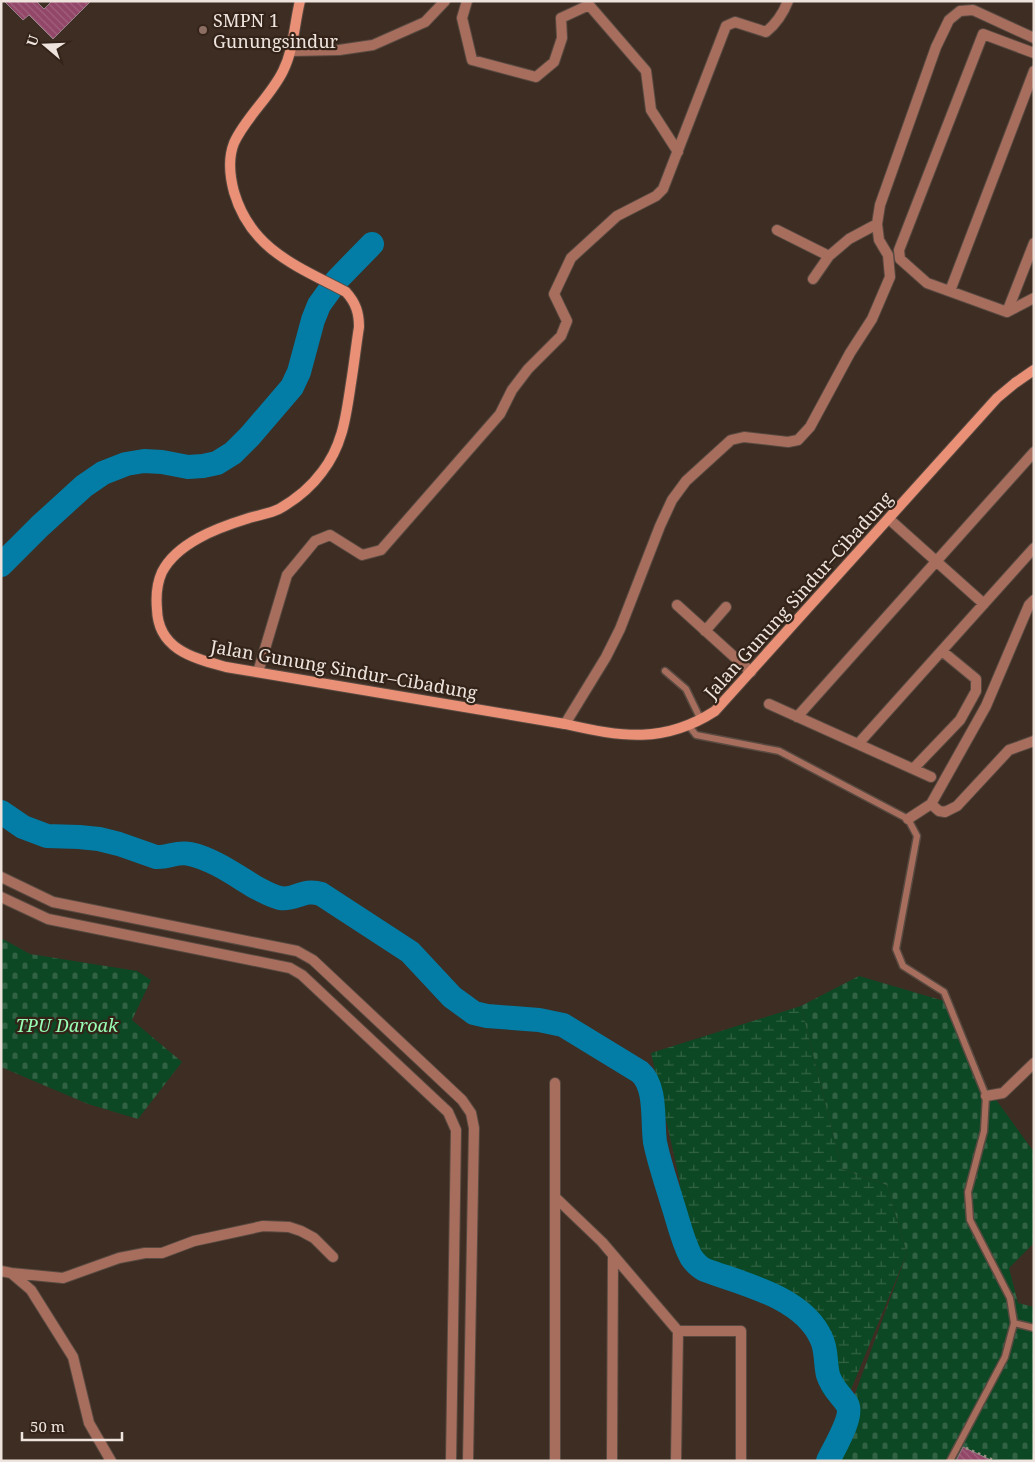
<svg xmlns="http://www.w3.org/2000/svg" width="1035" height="1462" font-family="'Noto Serif',serif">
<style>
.wetland{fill:url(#wetland-marsh)}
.cemetery{fill:url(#cemetery-stones)}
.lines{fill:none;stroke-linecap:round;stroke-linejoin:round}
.river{stroke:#037da5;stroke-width:24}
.building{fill:url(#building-back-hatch);stroke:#988189}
.lane-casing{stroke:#594a41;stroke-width:9}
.street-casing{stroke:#594a41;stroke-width:12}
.secondary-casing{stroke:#594a41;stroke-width:12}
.path{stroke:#9c8f86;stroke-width:2.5;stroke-dasharray:2.5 4;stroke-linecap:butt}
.lane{stroke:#a76e5e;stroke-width:6}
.street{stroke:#a76e5e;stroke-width:10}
.secondary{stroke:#e99076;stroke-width:10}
.education-dot{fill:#8d6e63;stroke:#332319;stroke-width:2}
.labels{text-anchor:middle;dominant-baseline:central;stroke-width:4.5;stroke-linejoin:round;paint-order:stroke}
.poi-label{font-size:18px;fill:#eee4dd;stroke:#332319;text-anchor:start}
.street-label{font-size:18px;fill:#eee4dd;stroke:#332319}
.park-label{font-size:18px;font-style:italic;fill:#98ffb5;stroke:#332319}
</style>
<defs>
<pattern id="wetland-marsh" width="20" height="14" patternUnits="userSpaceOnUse" patternTransform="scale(1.25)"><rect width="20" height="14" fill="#0d4824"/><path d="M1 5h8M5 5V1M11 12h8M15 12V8" fill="none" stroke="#316243"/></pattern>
<pattern id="cemetery-stones" width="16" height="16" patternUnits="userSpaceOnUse" patternTransform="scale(1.25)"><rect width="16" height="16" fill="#0d4824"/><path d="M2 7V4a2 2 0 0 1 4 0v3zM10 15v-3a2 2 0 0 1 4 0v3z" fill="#316243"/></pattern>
<pattern id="building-back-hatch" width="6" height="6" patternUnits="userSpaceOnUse" patternTransform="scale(1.25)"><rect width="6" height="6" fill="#924668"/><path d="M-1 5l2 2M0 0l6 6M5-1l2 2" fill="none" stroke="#a2617d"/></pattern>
</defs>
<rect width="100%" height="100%" fill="#3d2d23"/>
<path class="wetland" d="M801 1006 842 1169 887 1185 907 1253 841 1414 822 1392 826 1359 817 1315 791 1296 722 1283 676 1255 680 1182 651 1053Z"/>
<path class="cemetery" d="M1 938 30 954 137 971 151 980 132 1020 182 1062 138 1119 88 1104 1 1067Z
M859 976 951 1003 984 1083 1034 1152V1243L1009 1268 1018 1303 1034 1307V1461H833L839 1437 907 1253 887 1185 842 1169 801 1006Z"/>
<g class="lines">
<path class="river" d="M1 565 40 526 84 486 103 473 126 464 144 461 162 462 188 467 203 466 217 463 233 453 250 436 292 387 299 372 313 320 319 305 337 280 372 244
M1 812 23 827 47 836 79 837 99 839 119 844 156 857C168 858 177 851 190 854 213 859 235 875 255 887 263 891 271 896 280 898 295 901 303 888 321 894L410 952 452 997 474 1013 487 1016 539 1020 563 1025 640 1072C657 1087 652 1121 655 1142 659 1162 666 1182 672 1202 678 1220 682 1240 691 1257 695 1263 699 1267 705 1270 743 1284 803 1297 821 1338 827 1349 825 1363 828 1375 832 1388 840 1394 847 1404 854 1416 834 1448 828 1461"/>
</g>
<path class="building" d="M4 1H36L44 9 52 1H91L53 39 29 15 23 20Z
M963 1447 993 1461H956Z"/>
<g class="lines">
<g class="lane-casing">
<path id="lane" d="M665 671 686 689 701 720
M689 726 696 735 779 751 908 819 917 836 896 949 903 966 944 992 986 1096 984 1131 968 1192 970 1220 1010 1298 1014 1323 1005 1357 950 1461
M1014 1323 1034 1328"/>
</g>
<g class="street-casing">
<path id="street" d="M467 1 462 18 472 60 536 77 554 62 562 38 561 18 589 5 646 71 651 110 678 152
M291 51 339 50 373 45 425 22 445 1
M1034 53 983 34 899 250 900 259 927 283 1007 312 1034 298
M777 230 829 256
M813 279 829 256 849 239 877 224
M950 291 1034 71
M1007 312 1034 243
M889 519 984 604
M677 605 751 672
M705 631 726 607
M258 672 287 575 315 541 330 535 362 555 381 550 500 414 512 390 528 369 561 336 567 321 554 294 571 258 617 216 656 196 663 189 726 26 735 22 766 32C777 23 783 14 788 1
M769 704 931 777
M797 717 1034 452
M565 724 606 657 620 629 660 526 672 500 686 481 731 440 744 437 788 442 798 440 810 427 850 353 872 319 890 277 888 255 879 240 877 224 880 205 936 47 949 20 960 11 973 10 1034 38
M858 744 1034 548
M913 769 960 720 976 691V679L942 651
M931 804 939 811 945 812 957 806 1009 750 1034 741
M908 819 931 804 986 706 1029 605 1034 600
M1 877 53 902 297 951 313 960 462 1100 471 1113 474 1128 468 1461
M1 897 48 919 290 968 302 975 448 1112 456 1130 451 1461
M986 1096 1003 1093 1034 1063
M555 1197 602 1242 678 1331H741V1461
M1 1271 11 1273 31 1290 73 1357 89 1423 111 1461
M11 1273 63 1278 119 1258 145 1253H162L194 1241 263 1226 289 1227 301 1231 314 1238 333 1257
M555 1461V1083
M612 1461 613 1255
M676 1461 678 1331"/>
</g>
<g class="secondary-casing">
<path id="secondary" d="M300 1C294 25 294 49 283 71 271 96 245 118 234 143 228 158 230 177 234 192 251 250 297 266 346 292 356 303 359 313 359 327 356 346 354 365 351 383 346 416 343 445 322 472 311 487 295 500 279 509 269 514 257 515 246 519 217 528 177 543 162 572 157 583 156 598 157 609 158 650 194 658 226 667L565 724C622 737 664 744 715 711L997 398 1015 383 1034 370"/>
</g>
<path class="path" d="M966 1448 996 1461"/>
<use href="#lane" class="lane"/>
<use href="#street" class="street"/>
<use href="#secondary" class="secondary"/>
</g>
<circle class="education-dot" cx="203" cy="30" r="5"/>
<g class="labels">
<g class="poi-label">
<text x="213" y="20">SMPN 1<tspan x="213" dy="21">Gunungsindur</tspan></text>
</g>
<g class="street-label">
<text transform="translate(798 595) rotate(-48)">Jalan Gunung Sindur–Cibadung</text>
<text transform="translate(344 669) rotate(10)">Jalan Gunung Sindur–Cibadung</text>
</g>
<g class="park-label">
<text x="67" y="1025">TPU Daroak</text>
</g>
</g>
<rect width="1035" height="1462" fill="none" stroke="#eee4dd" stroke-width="5"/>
<g transform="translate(45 45) rotate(289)" stroke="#332319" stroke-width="4" paint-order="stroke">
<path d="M0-4L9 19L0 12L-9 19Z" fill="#eee4dd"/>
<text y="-8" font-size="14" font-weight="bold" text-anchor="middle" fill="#eee4dd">U</text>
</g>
<path d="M22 1432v8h100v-8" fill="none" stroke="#eee4dd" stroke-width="2.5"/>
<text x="30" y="1432" font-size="15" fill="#eee4dd" stroke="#332319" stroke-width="4" paint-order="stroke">50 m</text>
</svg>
